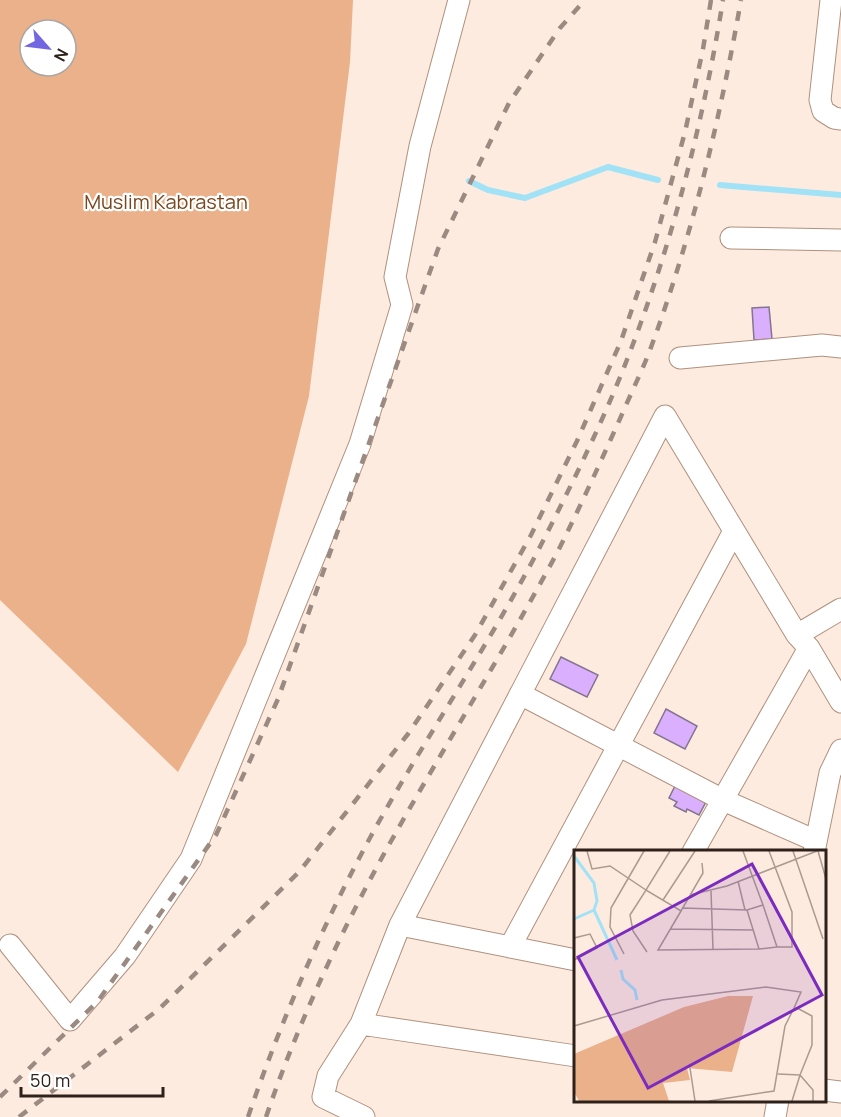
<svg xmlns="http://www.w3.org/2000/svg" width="841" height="1117" font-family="Manrope,sans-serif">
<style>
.green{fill:#eab18a;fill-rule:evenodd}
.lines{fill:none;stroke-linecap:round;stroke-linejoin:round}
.stream{stroke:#a2e2f7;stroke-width:6}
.building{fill:#daaffe;stroke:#837590;stroke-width:1.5}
.minor-casing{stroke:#ae917e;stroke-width:23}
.minor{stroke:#fff;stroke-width:21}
.rail{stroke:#9a8a81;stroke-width:4.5;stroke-dasharray:10 10;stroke-linecap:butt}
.labels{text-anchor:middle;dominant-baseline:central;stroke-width:4.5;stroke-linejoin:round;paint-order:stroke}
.park-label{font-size:20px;fill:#79461e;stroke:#fff}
.inset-river{fill:none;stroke:#a2e2f7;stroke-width:3}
.inset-road{fill:none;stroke:#aa9a90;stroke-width:1.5}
.view{fill:#7b2cbf;fill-opacity:0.15;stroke:#7b2cbf;stroke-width:3}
.inset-edge{fill:none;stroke:#2d211a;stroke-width:3}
</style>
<rect width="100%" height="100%" fill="#feebdf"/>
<path class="green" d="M0 0H353L350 62 309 396 246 644 178 772 0 600ZM30 30H66V66H30Z"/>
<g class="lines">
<path class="stream" d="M469 181 488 190 525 198 608 167 658 180
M720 185 841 195"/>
</g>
<path class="building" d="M769 307 772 339 754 340 752 308Z
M561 657 598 675 587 697 550 679Z
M666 709 697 726 685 749 654 733Z
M677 782 708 798 699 815 687 809 686 812 674 806 677 802 669 798Z"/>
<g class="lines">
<g class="minor-casing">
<path id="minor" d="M831 0 820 100 823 111 834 118 841 119
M731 238 841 240
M680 358 822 345 841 347
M841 609 797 635 809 648 841 702
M520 694 723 800 816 841
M693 852 809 648
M814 852 830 773 841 750
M10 945 70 1020 125 956 191 859 360 444 402 305 395 277 420 146 459 0
M510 947 734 531
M576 960 400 925 665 416 797 635
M361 1024 400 925
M824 1090 841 1092
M364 1117 323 1097 328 1076 361 1024 576 1056
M775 1117 778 1100"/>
</g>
<use href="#minor" class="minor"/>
<path class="rail" d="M0 1097 98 1001 216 835 278 699 438 249 509 103 560 28 585 0
M19 1117 159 1009 299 872 408 734 475 635 531 535 577 441 621 341 655 242 685 132 703 49 711 0
M248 1117C281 1021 322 926 371 836 426 736 492 641 544 539 576 476 608 411 633 344 675 233 704 117 723 0
M266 1117C298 1023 341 931 390 843 445 745 505 650 558 551 581 505 602 459 623 412 632 391 642 371 650 350 692 237 720 119 741 0"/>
</g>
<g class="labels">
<g class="park-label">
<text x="166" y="201">Muslim Kabrastan</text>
</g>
</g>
<g transform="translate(574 850)">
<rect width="252" height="252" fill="#feebdf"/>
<path d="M154 146H179L158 222 113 218 116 230 89 233 95 251H5L0 242V204L110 157Z" fill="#eab18a"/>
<path class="inset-river" d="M0 6 20 33 23 51 20 60 0 69M20 60 43 110M47 120 49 129 61 140 63 150"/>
<path class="inset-road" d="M13 1 18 19 36 16 72 40 96 1M219 1 249 89M244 1 252 29M164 31 171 60M137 41 139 99M116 45 153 36 243 1M89 50 121 1M189 55 203 97H218V62L195 1M108 58 173 60 189 55 169 1M107 61 84 100 185 99 173 60M96 79 179 80M0 88 16 84 23 98 0 110M185 99 203 97M73 102 59 81 56 65 72 40 107 61 129 23 128 13M50 104 36 77 37 58 70 1M0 176 88 150 192 137 227 142 220 158M116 218 121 251M226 225 239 240V251M135 251 200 241 211 176 220 158 225 159 238 166V195L226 225 204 224M218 251 226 225"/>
<path class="view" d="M178 14 248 145 74 238 4 107Z"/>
<rect width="252" height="252" class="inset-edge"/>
</g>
<g transform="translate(48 48) rotate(118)"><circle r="28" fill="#ffffff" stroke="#aba6a3" stroke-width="1.5"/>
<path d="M0-4.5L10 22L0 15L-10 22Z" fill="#7366e1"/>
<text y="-9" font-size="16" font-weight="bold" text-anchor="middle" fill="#2d211a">N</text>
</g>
<path d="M21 1087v9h142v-9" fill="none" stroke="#2d211a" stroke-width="3"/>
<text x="30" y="1087" font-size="18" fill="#2d211a" stroke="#ffffff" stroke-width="4.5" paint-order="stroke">50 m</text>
</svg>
